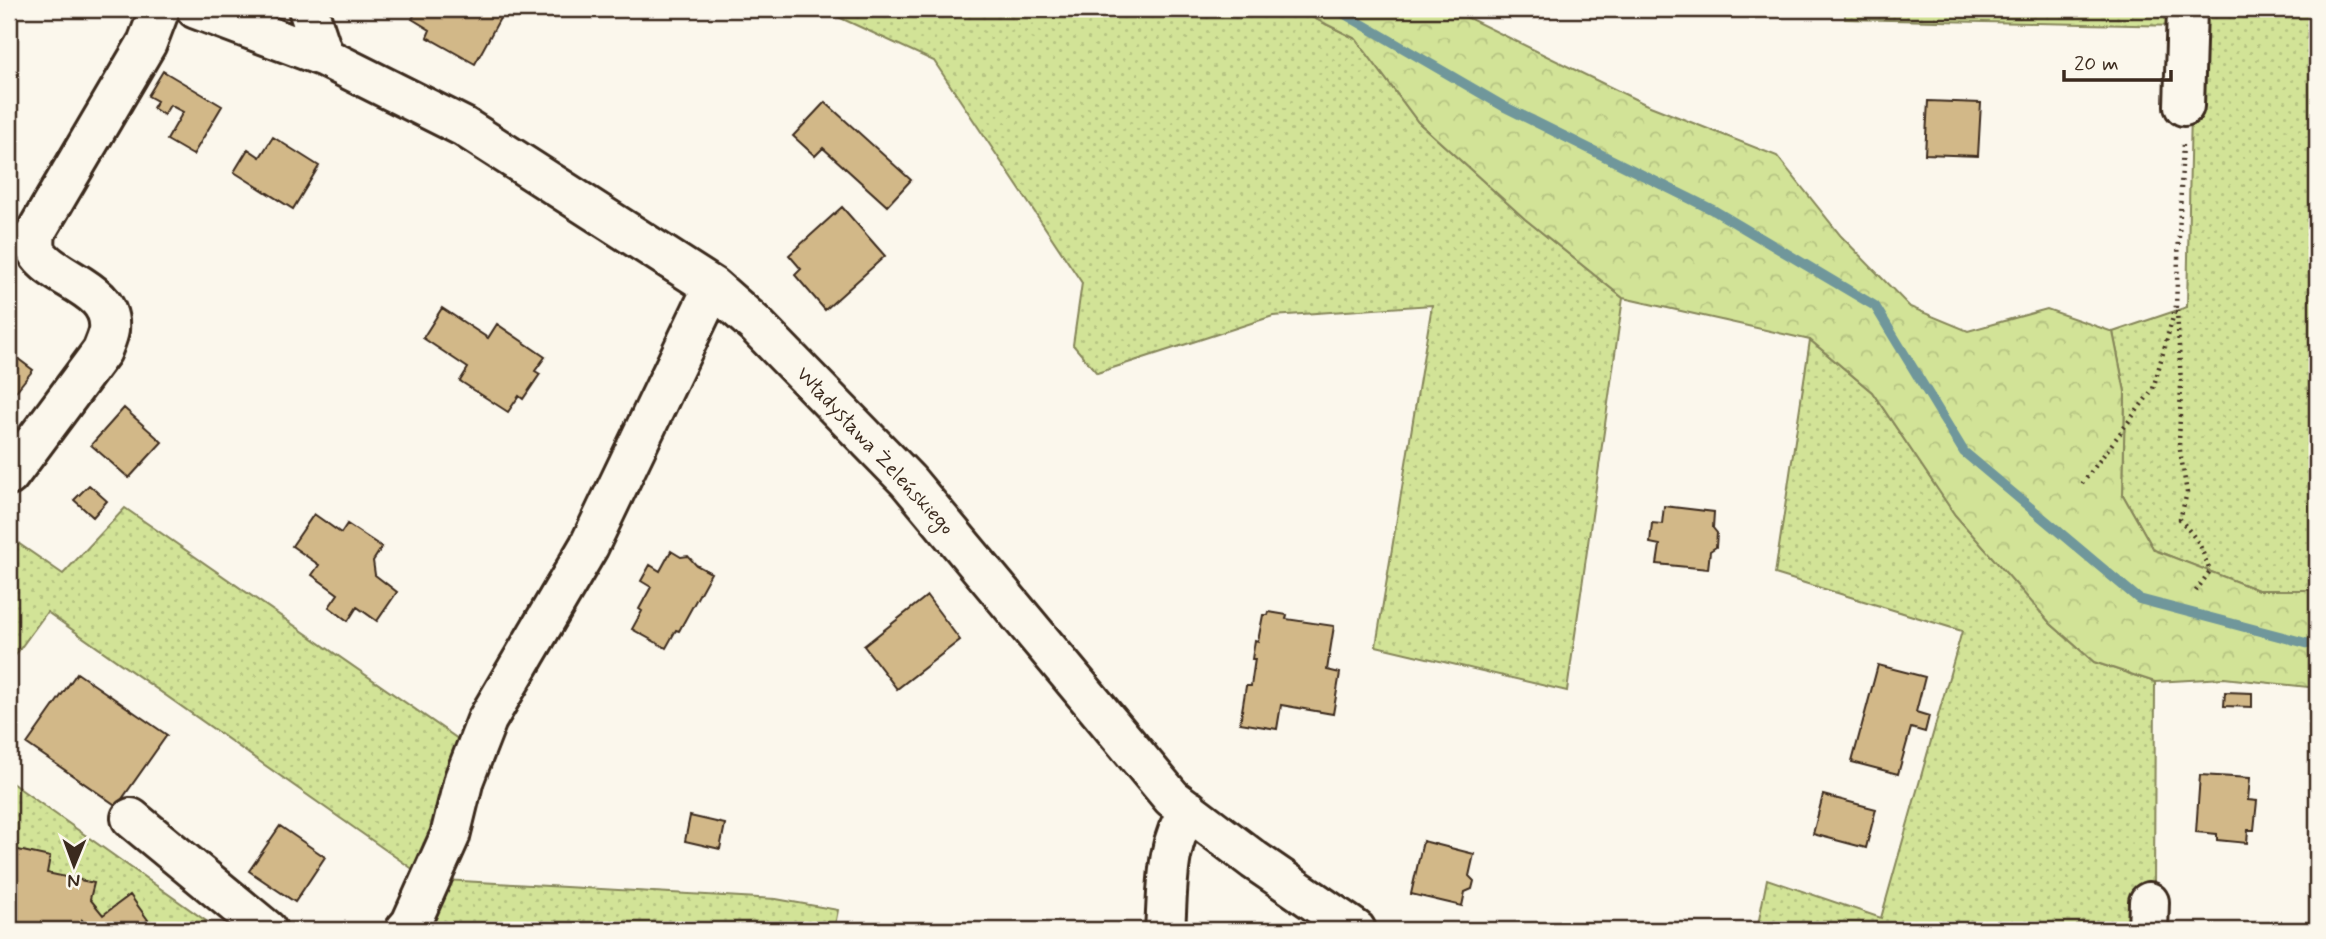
<svg xmlns="http://www.w3.org/2000/svg" width="2326" height="939" font-family="Mynerve,sans-serif">
<style>
.green{fill:url(#green-dots);stroke:#86865a;stroke-width:2}
.forest{fill:url(#forest-crowns);stroke:#86865a;stroke-width:2}
.lines{fill:none;stroke-linecap:round;stroke-linejoin:round}
.stream{stroke:#6f979b;stroke-width:10}
.building{fill:#d2b888;stroke:#3b2a1e;stroke-width:2}
.minor-casing{stroke:#3b2a1e;stroke-width:44}
.path{stroke:#3b2a1e;stroke-width:4.5;stroke-dasharray:2 5;stroke-linecap:butt}
.minor{stroke:#fbf7ec;stroke-width:38}
.labels{text-anchor:middle;dominant-baseline:central;stroke-width:6;stroke-linejoin:round;paint-order:stroke}
.street-label{font-size:21px;fill:#3b2a1e;stroke:#fbf7ec}
</style>
<defs>
<pattern id="green-dots" width="8" height="8" patternUnits="userSpaceOnUse" patternTransform="scale(1.75)"><rect width="8" height="8" fill="#d2e397"/><path d="M2 2h.1M6 6h.1" fill="none" stroke="#b5c382" stroke-width="1.8" stroke-linecap="round"/></pattern>
<pattern id="forest-crowns" width="20" height="18" patternUnits="userSpaceOnUse" patternTransform="scale(1.75)"><rect width="20" height="18" fill="#d2e397"/><path d="M2 6a3 3 0 1 1 6 0M12 15a3 3 0 1 1 6 0" fill="none" stroke="#b5c382"/></pattern>
</defs>
<rect width="100%" height="100%" fill="#fbf7ec"/>
<filter id="ink" filterUnits="userSpaceOnUse"><feTurbulence type="fractalNoise" baseFrequency=".0143" numOctaves="2"/><feDisplacementMap in="SourceGraphic" scale="14" xChannelSelector="R" yChannelSelector="G"/><feConvolveMatrix kernelMatrix="1 2 1 2 8 2 1 2 1" color-interpolation-filters="sRGB"/></filter>
<g filter="url(#ink)">
<path class="green" d="M821 9H1296L1356 39 1418 122 1525 219 1623 298 1567 691 1376 646 1432 305 1273 316 1097 373 1073 345 1082 283 934 61Z
M1845 9H2179V26L1845 19Z
M2197 9H2317V590H2258L2154 550 2123 495 2125 392 2113 332 2187 307 2191 109Z
M1810 340 1872 392 1955 515 2051 624 2094 662 2155 682 2154 889 2139 930H1757L1767 879 1881 918 1962 631 1775 574Z
M125 508 468 746 424 877 47 612 9 664V537L63 574Z
M9 781 206 921 198 930H9Z
M444 880 776 899 838 910 834 930H419Z"/>
<path class="forest" d="M1296 9H1450L1645 104 1777 156 1841 236 1910 307 1968 331 2047 309 2113 332 2125 392 2123 495 2154 550 2258 590H2317V688L2224 678 2155 682 2094 662 2051 624 1955 515 1872 392 1810 340 1623 298 1525 219 1418 122 1356 39Z"/>
<g class="lines">
<path class="stream" d="M1336 9 1503 106 1715 211 1875 306 1964 452 2139 599 2317 646"/>
</g>
<path class="building" d="M418 9H505L475 64 427 37 430 30 412 19Z
M163 71 222 106 193 155 167 140 183 112 170 105 164 115 153 108 157 101 148 96Z
M1928 101 1981 103 1978 156 1925 154Z
M825 102 911 180 887 206 823 148 815 156 793 136Z
M273 137 319 166 293 209 234 172 248 149 260 157Z
M842 207 885 256 825 310 795 275 801 269 789 255Z
M442 308 488 338 497 324 545 357 535 371 540 374 523 399 519 396 508 412 460 381 468 368 423 338Z
M9 352 33 370 9 400Z
M124 408 162 442 129 478 91 445Z
M89 485 107 501 93 517 74 500Z
M1664 506 1714 512 1713 528 1717 533 1716 547 1710 551 1708 569 1657 564 1660 545 1650 543 1652 523 1662 524Z
M314 514 341 533 347 524 382 547 373 561 375 575 397 592 377 621 357 607 348 621 329 607 338 594 312 575 319 565 292 546Z
M671 551 681 557 688 556 696 565 711 573 679 631 676 630 666 648 632 629 642 611 639 609 651 587 641 581 650 565 660 571Z
M927 596 960 640 897 689 864 646Z
M1269 612 1287 615 1286 619 1334 626 1327 670 1340 673 1333 714 1281 705 1277 729 1240 723 1246 686H1251L1255 659H1252L1255 640 1258 641 1263 615H1268Z
M1878 665 1925 677 1916 712 1929 716 1925 732 1911 728 1898 774 1852 762Z
M77 673 167 735 117 806 27 744Z
M2225 692 2252 693V707L2224 706Z
M2200 775 2250 778 2248 800 2257 801 2254 830H2248L2247 843 2217 840V834L2196 832Z
M1823 795 1876 809 1866 848 1813 834Z
M690 816 725 824 720 849 685 841Z
M280 826 325 857 295 902 249 871Z
M1423 841 1474 854 1469 876 1474 881 1472 889 1465 892 1462 906 1411 894Z
M9 848 50 857 47 873 94 883 90 899 103 915 130 895 148 920 134 930H90L82 920 80 930H33L34 926 9 921Z"/>
<g class="lines">
<g class="minor-casing">
<path id="minor" d="M196 9 324 57 464 127 713 287 755 324 908 481 1172 798 1254 860 1356 930
M308 9 324 57
M2184 106 2187 9
M9 476 102 351C104 345 108 337 109 330 113 290 62 282 41 258 34 251 35 241 36 232L147 43 160 9
M131 818 267 930
M405 930 411 923 450 836 464 779 487 720 589 546 713 287
M1165 930C1168 890 1165 844 1189 810
M2148 930 2149 902"/>
</g>
<path class="path" d="M2177 310 2181 384 2179 444 2187 493 2180 519 2199 543 2210 571 2193 595
M2082 484 2153 389 2176 306 2183 142"/>
<use href="#minor" class="minor"/>
</g>
</g>
<g class="labels">
<g class="street-label">
<text transform="translate(875 451) rotate(47)">Władysława Żeleńskiego</text>
</g>
</g>
<rect width="2326" height="939" fill="none" stroke="#fbf7ec" stroke-width="35"/>
<rect x="18" y="18" width="2291" height="904" fill="none" stroke="#3b2a1e" stroke-width="2.5" filter="url(#ink)"/>
<g transform="translate(74 865) rotate(181)" stroke="#fbf7ec" stroke-width="5" paint-order="stroke">
<path d="M0-5L12 26L0 18L-12 26Z" fill="#3b2a1e"/>
<text y="-10" font-size="19" font-weight="bold" text-anchor="middle" fill="#3b2a1e">N</text>
</g>
<path d="M2064 70v10h107v-10" fill="none" stroke="#3b2a1e" stroke-width="3.5"/>
<text x="2074" y="70" font-size="21" fill="#3b2a1e" stroke="#fbf7ec" stroke-width="5" paint-order="stroke">20 m</text>
</svg>
